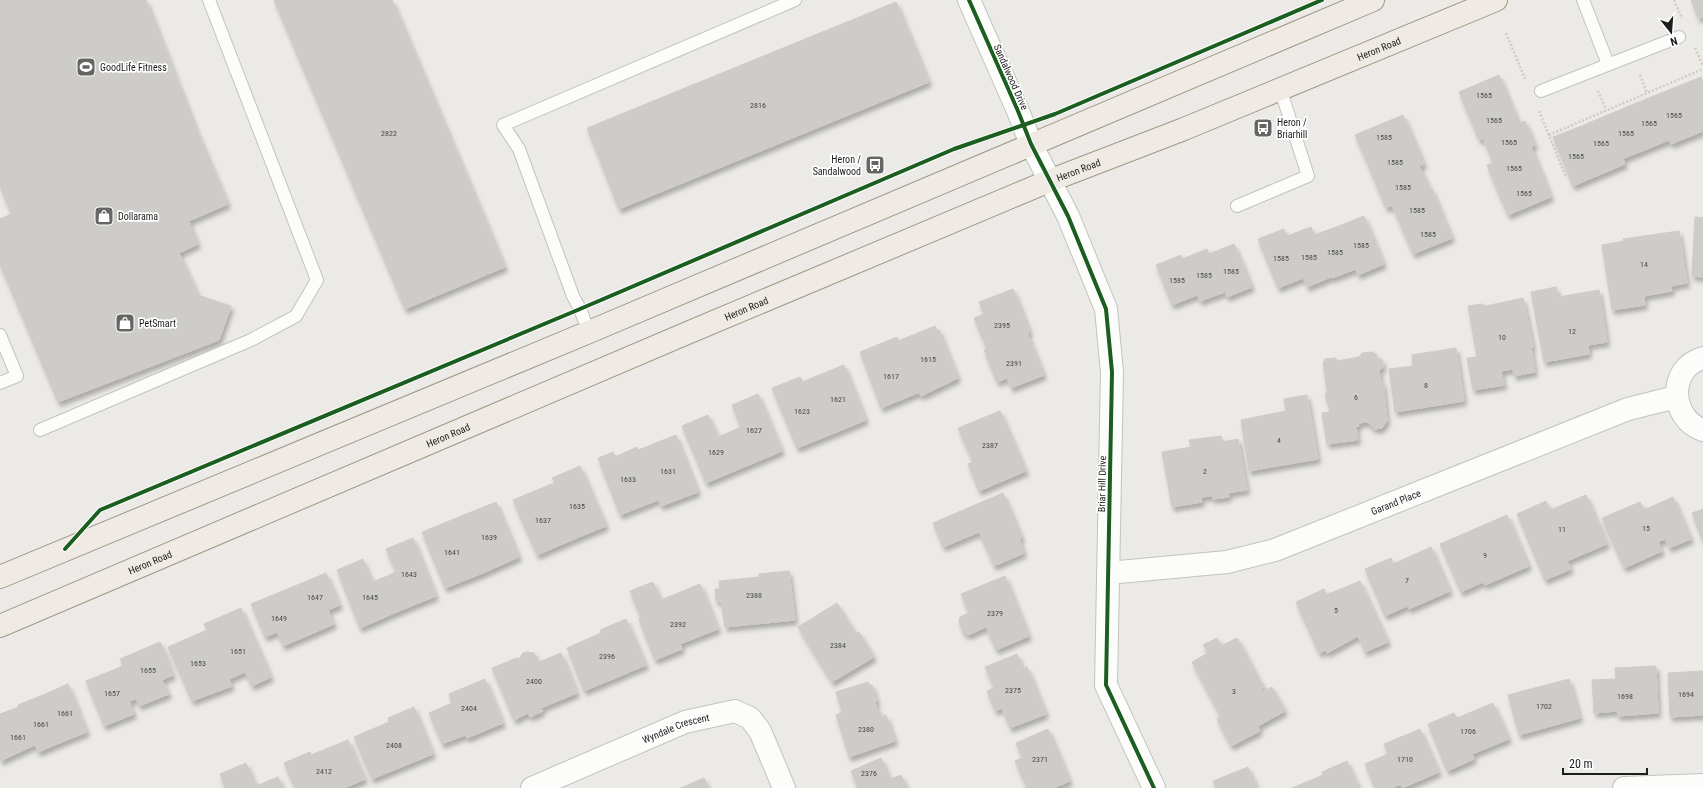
<svg xmlns="http://www.w3.org/2000/svg" width="1703" height="788" font-family="'Roboto Condensed',sans-serif">
<style>
.building{fill:#ceccc9;stroke:#cecbc7;filter:url(#shadow)}
.lines{fill:none;stroke-linecap:round;stroke-linejoin:round}
.service-casing{stroke:#c2c2c0;stroke-width:14}
.minor-casing{stroke:#c2c2c0;stroke-width:24}
.tertiary-casing{stroke:#c2c2c0;stroke-width:24}
.primary-casing{stroke:#9f9885;stroke-width:24}
.path{stroke:#d5c9c6;stroke-width:2.5;stroke-dasharray:2 2;stroke-linecap:butt}
.service{stroke:#fcfcfb;stroke-width:12}
.minor{stroke:#fcfcfb;stroke-width:22}
.tertiary{stroke:#fcfcfb;stroke-width:22}
.primary{stroke:#efebe4;stroke-width:22}
.cycleway-casing{stroke:#fff;stroke-width:6}
.cycleway{stroke:#1b5e20;stroke-width:4}
.labels{text-anchor:middle;dominant-baseline:central;stroke-width:3.5;stroke-linejoin:round;paint-order:stroke}
.number-label{font-size:8px;fill:#494948}
.street-label{font-size:10px;fill:#1d1d1d;stroke:#fff}
.poi-label{font-size:10px;fill:#1d1d1d;stroke:#fff;text-anchor:start}
</style>
<defs>
<filter id="shadow"><feDropShadow dx="2.5" dy="4.5" stdDeviation="2" flood-color="#0004"/></filter>
</defs>
<rect width="100%" height="100%" fill="#ebeae6"/>
<path class="building" d="M0 0H146L198 134 11 213 0 186Z
M274 0H392L505 267 405 309Z
M1691 0H1703V17L1699 19Z
M896 2 929 82 619 209 587 128Z
M1499 75 1509 99 1469 116 1459 92Z
M1701 77 1703 82V131L1696 134 1676 87Z
M1676 87 1696 134 1671 144 1651 97Z
M1651 97 1669 140 1647 149 1629 106Z
M1509 99 1519 123 1479 140 1469 116Z
M1629 106 1647 149 1622 159 1605 116Z
M1403 115 1414 140 1366 160 1355 135Z
M1605 116 1625 164 1599 175 1579 127Z
M1525 121 1535 145 1493 163 1483 138Z
M1579 127 1599 175 1573 186 1553 137Z
M198 134 228 204 14 297 0 265V219Z
M1414 140 1424 164 1376 184 1366 160Z
M1531 147 1541 171 1497 190 1487 165Z
M1419 166 1430 189 1386 208 1376 184Z
M1541 171 1551 197 1508 215 1497 190Z
M1432 189 1442 214 1403 231 1392 205Z
M1442 214 1452 238 1413 254 1403 231Z
M1364 216 1384 264 1358 275 1339 226Z
M1695 217 1703 218V277L1692 276Z
M189 222 198 244 179 253 198 295 231 306 219 340 58 402 14 297Z
M1339 226 1356 269 1332 278 1314 235Z
M1311 227 1331 277 1307 287 1287 236Z
M1284 229 1303 278 1278 288 1258 239Z
M1679 231 1687 283 1671 286 1672 291 1644 296 1645 305 1612 310 1602 245 1624 241 1623 239Z
M1234 244 1252 287 1227 297 1209 254Z
M1207 249 1225 292 1200 301 1182 259Z
M1181 255 1197 295 1172 305 1156 265Z
M1556 287 1558 297 1599 290 1607 342 1588 345 1589 354 1544 362 1531 292Z
M1013 289 1030 332 987 349 974 318 984 314 979 302Z
M1523 298 1533 347H1531L1535 372 1514 376 1513 369 1501 371 1504 385 1473 390 1467 358 1477 357 1468 306 1482 304 1486 306Z
M935 326 937 331 939 330 958 378 921 396 898 341Z
M1027 333 1044 375 1011 388 1007 378 997 382 984 350Z
M897 337 920 392 881 408 860 352Z
M1456 348 1464 401 1395 412 1389 369 1413 366 1412 355Z
M1373 352 1377 355V360L1382 359 1383 368 1379 369 1381 383 1383 382 1387 421 1382 428 1374 429 1367 422 1358 423 1359 426H1356L1358 440 1327 444 1322 413 1330 412 1325 394 1327 392 1323 363 1325 359 1336 358 1337 361 1359 357 1362 353Z
M844 365 866 420 832 434 809 379Z
M800 377 803 382 809 379 832 434 797 448 772 388Z
M758 394 782 451 744 467 730 432 741 427 732 405Z
M1307 395 1318 459 1249 471 1241 420 1286 411 1284 399Z
M1000 411 1026 471 979 491 968 464 973 462 958 428Z
M708 415 718 437 730 432 744 467 706 483 682 426Z
M676 435 698 492 661 506 638 450Z
M1221 436 1222 442 1238 439 1247 490 1228 493 1229 497 1213 499 1212 496 1201 497 1202 502 1172 507 1162 452 1191 447 1189 440Z
M637 447 658 500 620 515 598 458 613 452 615 457Z
M580 466 606 526 572 540 549 485 555 483 552 478Z
M549 485 572 540 537 555 513 500Z
M1003 493 1022 538 1019 539 1024 553 994 566 979 532 943 547 933 523Z
M1586 495 1607 544 1567 561 1571 569 1545 580 1517 514 1546 501 1550 510Z
M1673 497 1691 539 1669 548 1665 539 1658 542 1662 551 1624 568 1602 518 1640 502 1644 510Z
M496 502 519 557 483 573 459 517Z
M1703 509V542L1692 513Z
M1507 515 1529 566 1485 585 1483 582 1461 592 1440 544Z
M459 517 483 573 445 588 422 532Z
M413 538 436 596 399 611 385 577 396 572 386 549Z
M1431 547 1450 591 1409 609 1407 606 1385 616 1365 569 1391 558 1393 564Z
M363 559 372 582 385 577 399 611 360 628 337 570Z
M789 571 795 620 725 627 721 601H716L715 589H720L719 581 759 577V574Z
M326 573 340 605 328 610 334 624 309 635 290 588Z
M1005 576 1029 636 996 650 986 627 968 635 963 632 959 622 960 617 969 613 961 594Z
M1360 581 1388 642 1365 652 1358 636 1327 653 1326 650 1319 653 1296 602 1324 589 1326 595Z
M653 582 661 600 700 584 718 629 680 644 682 649 655 660 639 620 641 618 630 591Z
M290 588 309 635 283 646 277 632 265 637 251 604Z
M837 603 856 634 859 632 874 657 832 682 798 627Z
M241 608 271 677 252 686 245 672 229 679 204 624Z
M626 619 646 665 584 691 567 648 601 633 600 630Z
M207 630 232 686 192 701 168 647Z
M1217 638 1221 646 1237 638 1257 675 1254 677 1255 679 1258 677 1264 687 1261 689 1262 692 1272 687 1285 711 1258 726 1260 731 1231 746 1217 719 1221 717 1192 662 1208 653 1203 645Z
M160 642 173 675 162 680 169 694 139 706 120 659Z
M526 652 534 653 539 662 561 653 577 693 541 708 543 711 530 717 528 713 514 720 492 668 517 658 519 659 523 653Z
M1017 654 1023 669 1027 667 1046 714 1010 728 1002 708 995 711 987 691 994 688 985 667Z
M123 666 136 699 129 701 134 714 104 726 86 681Z
M1656 666 1658 713 1618 716 1617 711 1594 713 1592 680 1616 679 1615 668Z
M1703 671V715L1670 717 1668 673Z
M485 679 503 723 467 738 465 735 442 744 429 713 452 703 449 694Z
M1569 679 1580 718 1519 735 1508 695Z
M868 682 870 686 872 685 877 701 875 702 877 711 879 710 882 717 886 715 895 741 849 757 836 715 842 712 836 692Z
M68 684 87 732 62 742 43 695Z
M43 695 62 742 38 752 18 705Z
M1493 703 1509 739 1472 754 1474 759 1447 771 1428 724 1454 713 1457 718Z
M19 707 35 745 11 756 0 728V714Z
M414 707 433 754 372 779 354 737 389 722 388 718Z
M0 728 11 756 0 761Z
M1048 729 1070 781 1053 788H1027L1015 761 1022 758 1016 743Z
M1420 729 1439 772 1402 788 1401 784 1391 788H1375L1365 764 1388 754 1384 744Z
M348 740 365 779 344 788H295L284 763 310 752 311 755Z
M881 758 890 779 901 775 907 788H858L851 771Z
M1347 761 1359 788H1292L1323 775 1322 772Z
M246 763 256 786 278 777 283 788H225L220 774Z
M1248 767 1257 788H1216L1213 781Z
M704 778 708 788H681Z"/>
<g class="lines">
<g class="service-casing">
<path id="service" d="M1583 0 1608 64
M1541 91 1679 37
M1237 206 1308 176 1280 88
M589 332 580 309 573 296 519 149 503 125 795 0
M0 335 17 376 0 383
M40 430 251 340 296 316 317 280 209 0"/>
</g>
<g class="minor-casing">
<g id="minor">
<path d="M1703 358C1667 368 1670 419 1703 430"/>
<path id="s1" d="M1108 573 1227 562 1275 550 1628 409 1676 397"/>
<path id="s2" d="M532 788 685 722 735 711 750 718 760 731 784 788"/>
<path d="M1624 788 1703 785"/>
</g>
</g>
<g class="tertiary-casing">
<path id="tertiary" d="M969 0 1018 111 1031 144 1068 216 1106 309 1112 372 1106 685 1154 788"/>
</g>
<g class="primary-casing">
<g id="primary">
<path d="M0 577 589 332 1373 0"/>
<path id="s3" d="M0 626 685 334 1049 181 1184 129 1496 0"/>
</g>
</g>
<path class="path" d="M1674 0 1682 18
M1506 33 1525 79
M1695 48 1703 66
M1640 75 1647 93
M1598 91 1606 110
M1539 111 1566 177
M1549 135 1703 69"/>
<use href="#service" class="service"/>
<use href="#minor" class="minor"/>
<use href="#tertiary" class="tertiary"/>
<use href="#primary" class="primary"/>
<g class="cycleway-casing">
<path id="cycleway" d="M969 0 1018 111 1031 144 1068 216 1106 309 1112 372 1106 685 1154 788
M65 549 100 510 580 309 954 149 1055 114 1322 0"/>
</g>
<use href="#cycleway" class="cycleway"/>
</g>
<defs>
<g id="stadium-square" transform="scale(1)"><rect x="-9" y="-9" width="18" height="18" rx="4" fill="#656563" stroke="#fff"/><path d="M0-5a6.5 5 0 1 0 0 10a6.5 5 0 1 0 0-10ZM-3.5-1.8h7v3.6h-7Z" fill="#fff"/></g>
<g id="bus-square" transform="scale(1)"><rect x="-9" y="-9" width="18" height="18" rx="4" fill="#656563" stroke="#fff"/><path d="M-5-6H5V4H4V6H2V4H-2V6H-4V4H-5ZM-3.5-4V0h7V-4ZM-3.5 1.2v1.5H-2V1.2ZM2 1.2v1.5H3.5V1.2Z" fill="#fff"/></g>
<g id="shop-square" transform="scale(1)"><rect x="-9" y="-9" width="18" height="18" rx="4" fill="#656563" stroke="#fff"/><path d="M-5-2.5h2.3a2.7 3.5 0 0 1 5.4 0H5L5.5 6h-11ZM-1.5-2.5h3a1.5 2.3 0 0 0-3 0Z" fill="#fff"/></g>
</defs>
<g fill-rule="evenodd">
<use href="#stadium-square" x="86" y="67"/>
<use href="#bus-square" x="1263" y="128"/>
<use href="#bus-square" x="875" y="165"/>
<use href="#shop-square" x="104" y="216"/>
<use href="#shop-square" x="125" y="323"/>
</g>
<g class="labels">
<g class="number-label">
<text x="1484" y="95">1565</text>
<text x="758" y="105">2816</text>
<text x="1674" y="115">1565</text>
<text x="1494" y="120">1565</text>
<text x="1649" y="123">1565</text>
<text x="389" y="133">2822</text>
<text x="1626" y="133">1565</text>
<text x="1384" y="137">1585</text>
<text x="1509" y="142">1565</text>
<text x="1601" y="143">1565</text>
<text x="1576" y="156">1565</text>
<text x="1395" y="162">1585</text>
<text x="1514" y="168">1565</text>
<text x="1403" y="187">1585</text>
<text x="1524" y="193">1565</text>
<text x="1417" y="210">1585</text>
<text x="1428" y="234">1585</text>
<text x="1361" y="245">1585</text>
<text x="1335" y="252">1585</text>
<text x="1309" y="257">1585</text>
<text x="1281" y="258">1585</text>
<text x="1644" y="264">14</text>
<text x="1231" y="271">1585</text>
<text x="1204" y="275">1585</text>
<text x="1177" y="280">1585</text>
<text x="1002" y="325">2395</text>
<text x="1572" y="331">12</text>
<text x="1502" y="337">10</text>
<text x="928" y="359">1615</text>
<text x="1014" y="363">2391</text>
<text x="891" y="376">1617</text>
<text x="1426" y="385">8</text>
<text x="1356" y="397">6</text>
<text x="838" y="399">1621</text>
<text x="802" y="411">1623</text>
<text x="754" y="430">1627</text>
<text x="1279" y="440">4</text>
<text x="990" y="445">2387</text>
<text x="716" y="452">1629</text>
<text x="668" y="471">1631</text>
<text x="1205" y="471">2</text>
<text x="628" y="479">1633</text>
<text x="577" y="506">1635</text>
<text x="543" y="520">1637</text>
<text x="1646" y="528">15</text>
<text x="1562" y="529">11</text>
<text x="489" y="537">1639</text>
<text x="452" y="552">1641</text>
<text x="1485" y="555">9</text>
<text x="409" y="574">1643</text>
<text x="1407" y="580">7</text>
<text x="754" y="595">2388</text>
<text x="315" y="597">1647</text>
<text x="370" y="597">1645</text>
<text x="1336" y="610">5</text>
<text x="995" y="613">2379</text>
<text x="279" y="618">1649</text>
<text x="678" y="624">2392</text>
<text x="838" y="645">2384</text>
<text x="238" y="651">1651</text>
<text x="607" y="656">2396</text>
<text x="198" y="663">1653</text>
<text x="148" y="670">1655</text>
<text x="534" y="681">2400</text>
<text x="1013" y="690">2375</text>
<text x="1234" y="691">3</text>
<text x="112" y="693">1657</text>
<text x="1686" y="694">1694</text>
<text x="1625" y="696">1698</text>
<text x="1544" y="706">1702</text>
<text x="469" y="708">2404</text>
<text x="65" y="713">1661</text>
<text x="41" y="724">1661</text>
<text x="866" y="729">2380</text>
<text x="1468" y="731">1706</text>
<text x="18" y="737">1661</text>
<text x="394" y="745">2408</text>
<text x="1040" y="759">2371</text>
<text x="1405" y="759">1710</text>
<text x="324" y="771">2412</text>
<text x="869" y="773">2376</text>
</g>
<g class="street-label">
<text stroke="none"><textPath href="#s3" startOffset="1495">Heron Road</textPath></text>
<text transform="translate(1011 77) rotate(66)">Sandalwood Drive</text>
<text stroke="none"><textPath href="#s3" startOffset="1171">Heron Road</textPath></text>
<text stroke="none"><textPath href="#s3" startOffset="811">Heron Road</textPath></text>
<text stroke="none"><textPath href="#s3" startOffset="487">Heron Road</textPath></text>
<text transform="translate(1102 484) rotate(-89)">Briar Hill Drive</text>
<text stroke="none"><textPath href="#s1" startOffset="299">Garand Place</textPath></text>
<text stroke="none"><textPath href="#s3" startOffset="163">Heron Road</textPath></text>
<text stroke="none"><textPath href="#s2" startOffset="156">Wyndale Crescent</textPath></text>
</g>
<g class="poi-label">
<text x="100" y="67">GoodLife Fitness</text>
<text x="1277" y="122">Heron /<tspan x="1277" dy="12">Briarhill</tspan></text>
<text x="861" y="159" text-anchor="end">Heron /<tspan x="861" dy="12">Sandalwood</tspan></text>
<text x="118" y="216">Dollarama</text>
<text x="139" y="323">PetSmart</text>
</g>
</g>
<g transform="translate(1671 32) rotate(163)" stroke="#ffffff" stroke-width="3" paint-order="stroke">
<path d="M0-3L7 15L0 10L-7 15Z" fill="#1d1d1d"/>
<text y="-6" font-size="11" font-weight="bold" text-anchor="middle" fill="#1d1d1d">N</text>
</g>
<path d="M1563 768v6h84v-6" fill="none" stroke="#1d1d1d" stroke-width="2"/>
<text x="1569" y="768" font-size="12" fill="#1d1d1d" stroke="#ffffff" stroke-width="3" paint-order="stroke">20 m</text>
</svg>
